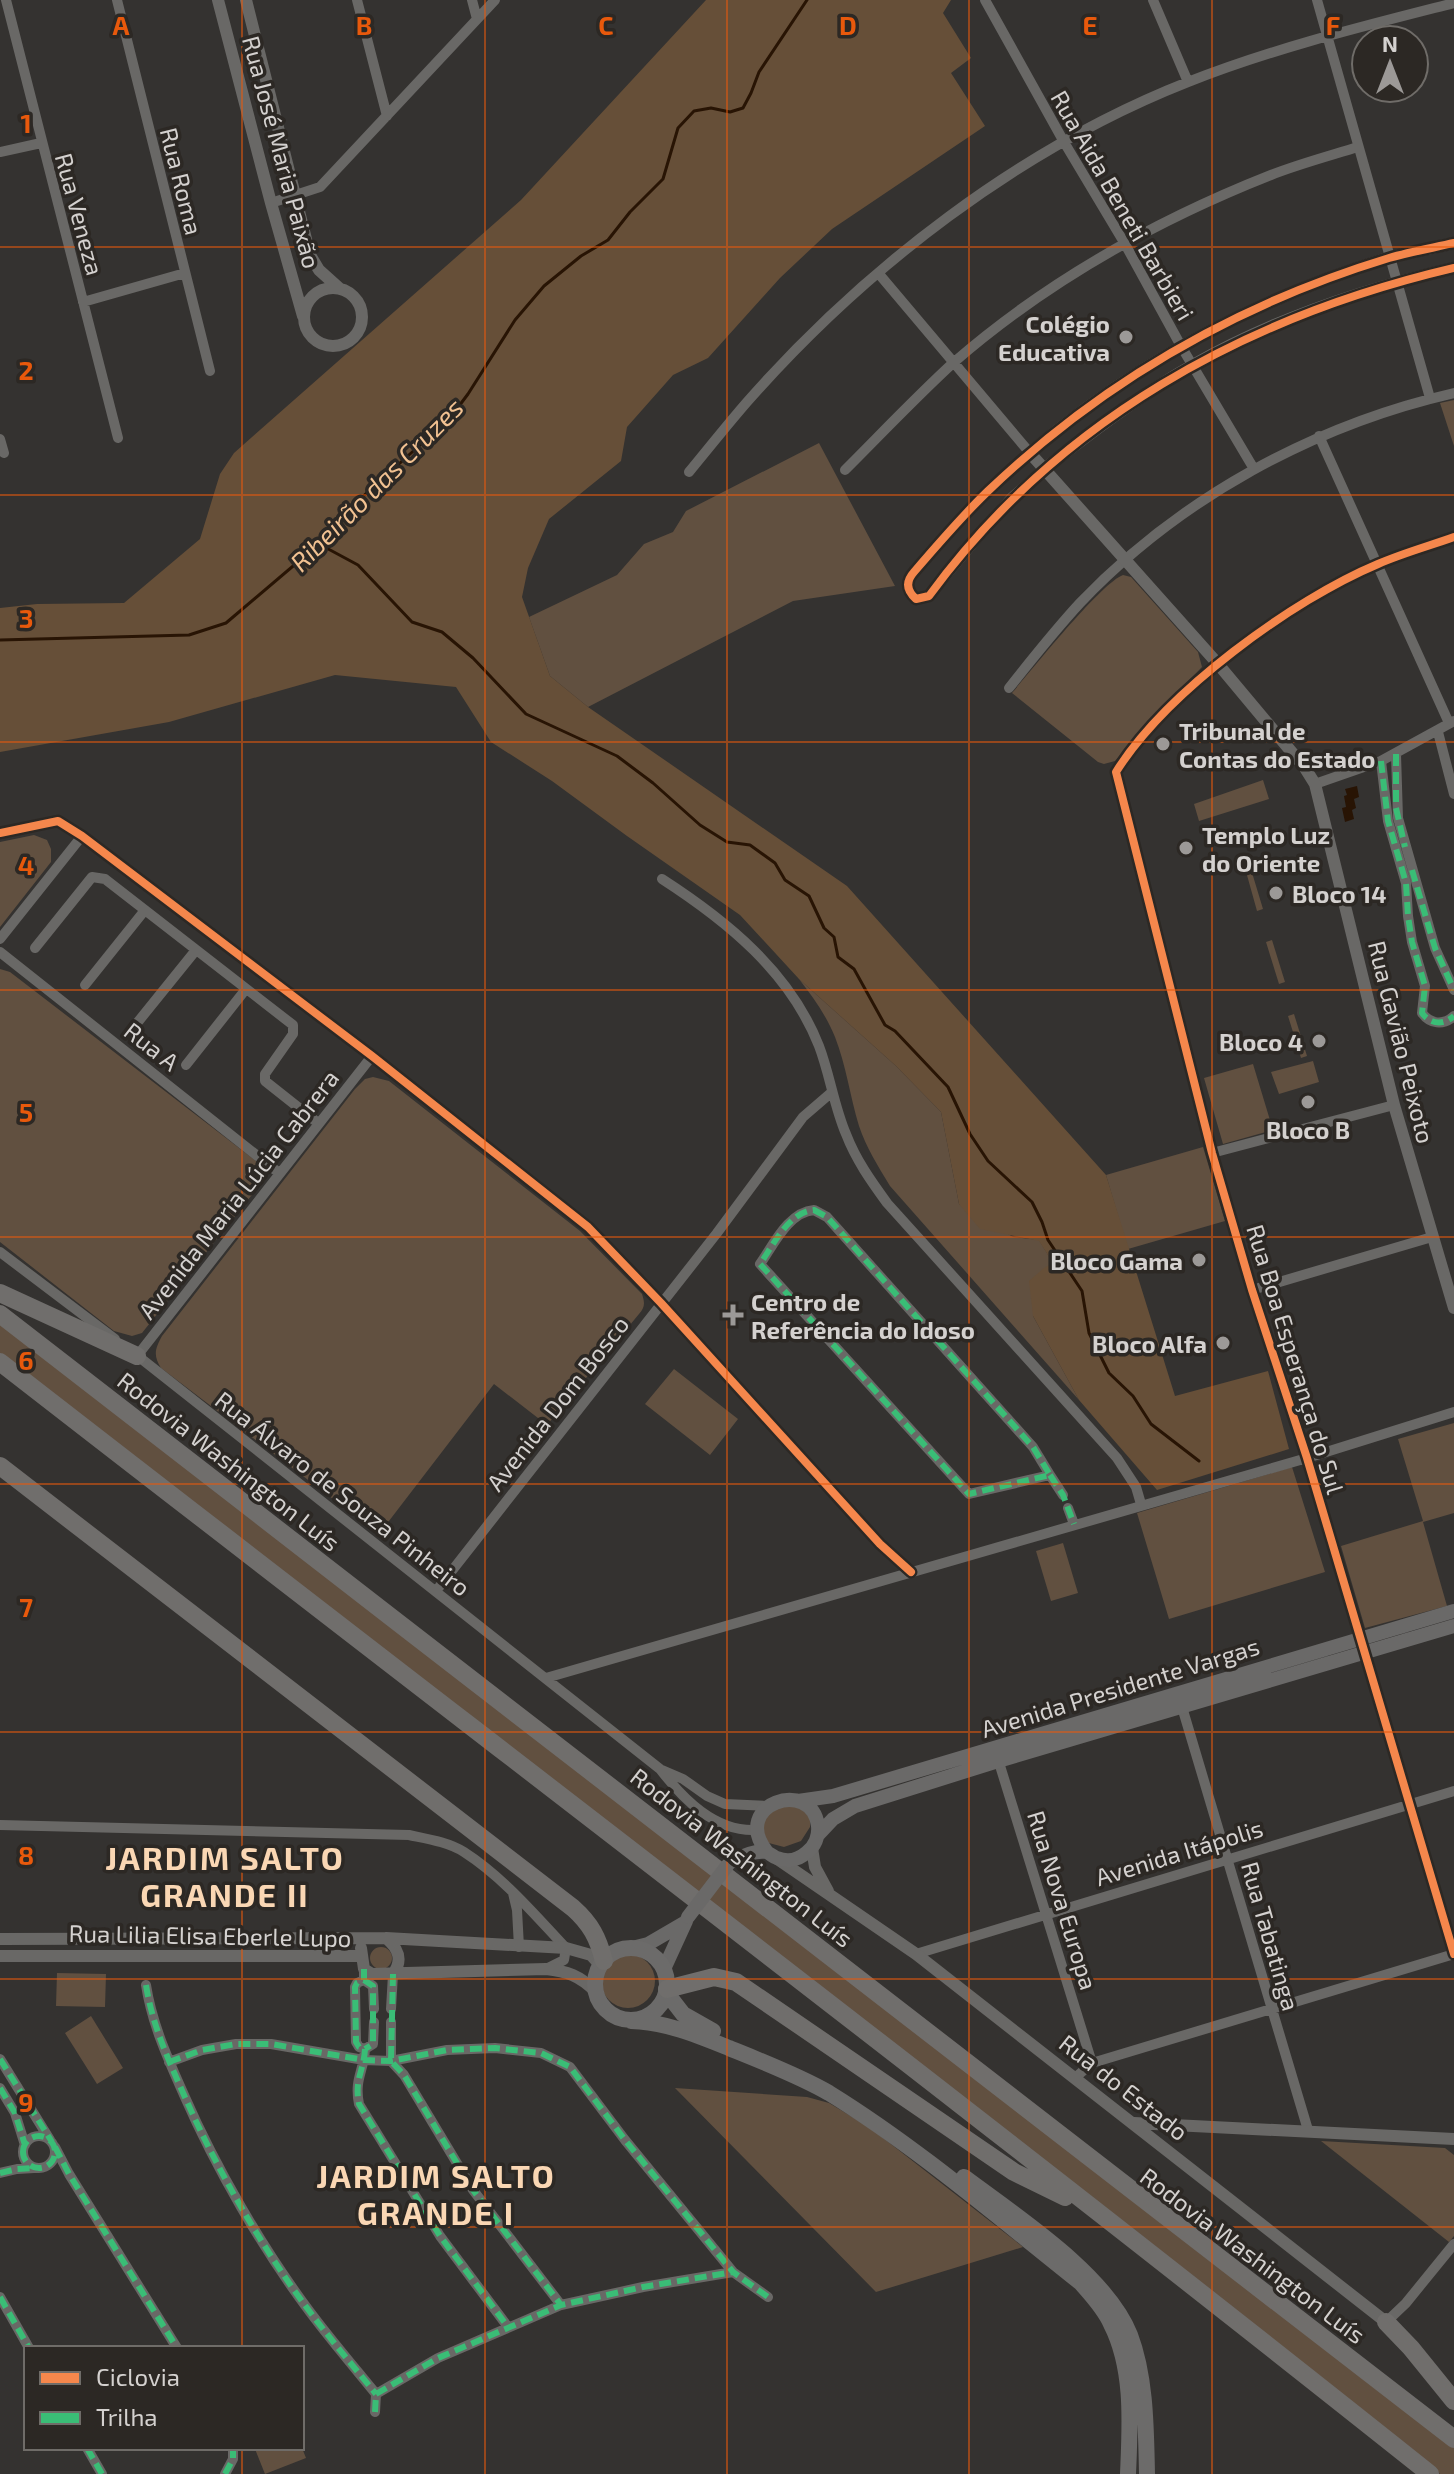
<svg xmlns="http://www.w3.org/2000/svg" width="1454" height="2474" font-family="'Exo 2',sans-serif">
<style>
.green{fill:#615040}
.forest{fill:#664f38}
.water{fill:#281404}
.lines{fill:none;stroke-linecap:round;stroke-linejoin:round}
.stream{stroke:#281404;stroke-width:3}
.minor{stroke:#696866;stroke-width:10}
.tertiary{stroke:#696866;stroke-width:12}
.secondary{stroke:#6a6968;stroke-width:14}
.trunk{stroke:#6c6b6a;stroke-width:16}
.motorway{stroke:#706e6c;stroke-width:18}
.secondary-bridge{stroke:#6a6968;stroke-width:14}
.quiet{stroke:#3abd76;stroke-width:6;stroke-dasharray:12 6;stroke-linecap:butt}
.cycleway-casing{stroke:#2c2824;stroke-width:13}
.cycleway{stroke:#f5874c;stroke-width:8}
.grid{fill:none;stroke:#e8590c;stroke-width:2;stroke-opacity:0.55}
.poi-dot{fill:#9c9997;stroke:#2c2824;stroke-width:3}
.labels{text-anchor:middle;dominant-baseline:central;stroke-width:7;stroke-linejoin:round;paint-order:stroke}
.street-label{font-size:24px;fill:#d4d1cf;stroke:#2c2824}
.poi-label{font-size:24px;font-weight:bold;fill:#d4d1cf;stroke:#2c2824;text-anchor:end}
.water-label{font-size:26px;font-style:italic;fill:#f2c292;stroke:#2c2824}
.district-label{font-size:32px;font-weight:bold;letter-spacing:2px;fill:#fad7b4;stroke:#2c2824}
.grid-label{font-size:26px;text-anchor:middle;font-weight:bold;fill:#e8590c;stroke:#2c2824;stroke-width:7;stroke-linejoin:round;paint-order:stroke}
</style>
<rect width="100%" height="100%" fill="#343230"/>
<path class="green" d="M1454 400V446L1440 403Z
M819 443 895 586 793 601 588 707 550 676 529 617 617 575 644 544 673 532 686 511Z
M1123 575 1131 577 1198 652 1202 667 1149 721 1115 761 1104 764 1098 762 1012 693C1031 671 1101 583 1123 575Z
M1263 780 1269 799 1199 821 1194 804Z
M34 835 47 840 51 849V862L0 927V842Z
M1250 866 1263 909 1257 911 1245 868Z
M1272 940 1285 982 1279 984 1266 942Z
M0 969 10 972 256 1161C261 1170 262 1175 259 1186L142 1333 132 1336 114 1331 0 1242Z
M799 979 896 1066 941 1112 959 1204 1013 1237 1039 1240 1053 1263 1033 1316 1079 1400 890 1186C878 1166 866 1147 859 1126 850 1096 846 1065 835 1037 826 1015 813 997 799 979Z
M1294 1014 1307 1056 1301 1058 1288 1016Z
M1313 1061 1319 1082 1279 1094 1271 1072Z
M1253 1064 1273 1130 1223 1144 1204 1078Z
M373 1077 389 1081 580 1231 642 1294C645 1303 645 1307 639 1314L547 1425 494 1384 379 1534 161 1368C153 1355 155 1349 162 1336L355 1089 365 1079Z
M1203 1147 1225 1221 1128 1249 1106 1175Z
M0 1323 1454 2448V2474H1440L688 1884 0 1354Z
M674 1369 738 1419 710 1455 645 1404Z
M1454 1423V1513L1423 1522 1447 1606 1365 1628 1341 1546 1423 1521 1398 1439Z
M1292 1467 1325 1572 1169 1619 1137 1513Z
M1063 1543 1078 1593 1051 1601 1036 1551Z
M798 1804 810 1818V1827L801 1841 784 1847 765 1842 759 1823 770 1808Z
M370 1958a11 11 0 1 1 22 0a11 11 0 1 1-22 0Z
M601 1981a27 27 0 1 1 54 0a27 27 0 1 1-54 0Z
M57 1973 106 1974 105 2007 56 2006Z
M91 2016 123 2068 97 2084 65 2033Z
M675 2088 807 2097 829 2103 869 2127 1023 2247 876 2292Z
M1321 2141 1445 2148 1454 2155V2236L1449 2242Z
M302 2448 306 2458 265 2474 255 2449Z"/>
<path class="forest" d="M706 0H951L943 13 971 58 951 73 985 126 832 229 780 278 708 358 673 375 627 427 621 461 549 519 528 568 522 597 550 676 588 707 847 886 1106 1175 1175 1396 1268 1371 1289 1449 1157 1490 1079 1400 1033 1316 1029 1281 1044 1268 1053 1263 1039 1241 980 1229 959 1204 941 1112 896 1066 799 979 740 915 627 836 552 781 491 742 456 687 335 675 169 722 0 752V608L37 604 124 603 200 539 220 474 234 453 521 200Z"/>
<path class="water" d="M1357 786 1359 797 1354 799 1356 808 1352 810 1354 819 1345 822 1342 808 1346 807 1344 796 1347 795 1345 789Z"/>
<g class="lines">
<path class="stream" d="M319 544 358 565 412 622 442 632 473 658 526 714 617 756 653 783 700 825 727 842 750 845 775 863 785 880 809 896 824 928 834 937 838 957 854 969 885 1025 895 1031 948 1087 970 1134 988 1161 1032 1202 1042 1222 1048 1240 1082 1291 1089 1333 1109 1373 1133 1396 1151 1424 1199 1461
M0 640 189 635 226 623 319 544 360 499 450 418 468 394 515 320 544 286 581 256 608 240 630 212 663 179 678 128 694 111 711 108 730 112 743 108 751 93 759 72 807 0"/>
<path class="minor" d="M6 0 118 438
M117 0 210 371
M357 0 387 116
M472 0 477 19
M985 0 1064 142 1125 244 1181 346 1254 469
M1153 0 1188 82
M1317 0 1430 398
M0 152 41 143
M271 203 320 187 495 0
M879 274 1030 453 987 491 914 572 908 584 909 590 916 599 929 596 1011 498 1044 469
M83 302 185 273
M1319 436 1449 723
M0 439 4 453
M845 470C881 434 916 397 953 363 1046 282 1157 220 1271 175 1299 164 1329 156 1358 147
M689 472C708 449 727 425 747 402 865 268 1020 148 1188 82 1274 48 1364 26 1454 3
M1454 537C1429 546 1403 553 1378 564 1292 600 1166 692 1116 772L1212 1153 1252 1290 1307 1458 1454 1954
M1009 688C1032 659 1055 630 1080 603 1180 498 1314 425 1454 393
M1438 732 1454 794
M1396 754 1398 818 1435 948 1454 990
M1381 761 1388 821 1406 883 1408 916 1412 942 1425 986 1422 1013C1430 1024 1443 1026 1454 1016
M1315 784 1381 761 1454 721
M0 833 58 821 82 836 372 1056 588 1227 661 1303 880 1544 911 1572
M662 879C727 921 790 972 819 1046 830 1075 834 1106 846 1134 856 1160 871 1181 887 1203L1117 1458 1136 1487 1141 1504
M0 939 82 836
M35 948 92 877 105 879 293 1025V1034L265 1074V1081L318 1123
M0 952 279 1173
M85 985 145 910
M133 1028 196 950
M186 1065 246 989
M1212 1153 1394 1105
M814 1210 827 1217 1033 1447 1050 1475 969 1494 760 1264C773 1246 788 1212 814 1210Z
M0 1252 115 1339
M1252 1290 1432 1237
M134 1353 660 1769C683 1799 715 1832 756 1830
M137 1356 372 1056
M1050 1475 1063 1495
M1068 1508 1074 1524
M436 1591 717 1233 803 1117 832 1092
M546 1678 1307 1458 1454 1412
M1182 1707 1308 2130
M997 1756 1092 2063
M662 1770 683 1779 707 1796 725 1804 768 1806
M0 1825 409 1835C428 1839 448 1842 464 1852 503 1877 535 1915 566 1948L564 1960 546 1969
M513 1893 517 1910 519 1947
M916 1954 1454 1791
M364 1969V1980L357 1983 355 1987 356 2042 359 2047 365 2049
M364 1980 373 1986 374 2009
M146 1985C152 2024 168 2059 184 2095 216 2168 262 2248 310 2312 331 2340 354 2367 376 2394
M391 2009 393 1974
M391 2022V2061L404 2075 473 2190 561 2305
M365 2049C364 2071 354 2079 359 2104L440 2236 508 2327
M365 2049 373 2044 374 2022
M0 2059 50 2140
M169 2062 202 2050 236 2044H271L364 2060 391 2061 447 2050 495 2048 541 2053 570 2067 625 2140 733 2272 768 2297
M1076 2077 1092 2063 1454 1954
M0 2088 15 2113 25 2145
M23 2152a16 16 0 1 1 32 0a16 16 0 1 1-32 0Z
M55 2147 69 2174 177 2348
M0 2173 17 2169 34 2168
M0 2297 29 2348
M1386 2322 1406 2303 1454 2244
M376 2394 438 2358 561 2305 643 2287 733 2272
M375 2412 376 2394
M87 2448 102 2474
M225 2474 233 2459V2448"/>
<path class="tertiary" d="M218 0 271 203 303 316
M246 0 310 255 319 270 339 288
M1454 243C1432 248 1410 252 1388 258 1257 299 1134 363 1030 453L1218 664 1305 768 1315 784 1394 1105 1454 1308
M304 317a29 29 0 1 1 58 0a29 29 0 1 1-58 0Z
M1044 469C1092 432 1140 395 1193 365 1274 319 1363 289 1454 268
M812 1848 815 1867 828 1891
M776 1858 916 1954 1386 2322
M386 1938C399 1949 403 1960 393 1974
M0 1939 386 1938 566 1948 591 1955 600 1965
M361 1948 364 1969 372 1974 546 1969C567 1971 580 1976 595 1991
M0 1956H361
M1134 2123 1454 2139"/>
<path class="secondary" d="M798 1801 833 1796 1454 1611
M817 1836 833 1819 855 1806 998 1761 1454 1626
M731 1862C740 1857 756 1850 766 1852 770 1853 773 1857 777 1858 787 1862 798 1860 806 1853 815 1847 819 1836 818 1826 812 1777 729 1804 767 1852
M628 1949 648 1944 684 1923
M664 1969 686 1921"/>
<path class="trunk" d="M595 1984a36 36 0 1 1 72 0a36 36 0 1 1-72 0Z
M666 1992 683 2014 713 2031
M631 2021C666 2022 697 2035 729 2048 761 2061 800 2076 829 2093 918 2148 999 2218 1081 2283 1092 2296 1104 2308 1111 2324 1134 2369 1130 2425 1128 2474
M964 2177C1016 2216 1106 2274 1130 2335 1146 2377 1146 2429 1147 2474"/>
<path class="motorway" d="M0 1293 137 1356
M0 1314C484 1690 970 2064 1454 2439
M0 1362C477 1733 958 2098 1430 2474
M0 1466 573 1908C591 1924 598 1938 604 1961
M667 1989 714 1977 736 1982 1014 2172 1065 2197
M1386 2322 1411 2348 1454 2401"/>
<path class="secondary-bridge" d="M688 1917 727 1866"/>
<path class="quiet" d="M1396 754V808L1405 847
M1381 761 1388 821 1406 883 1408 916 1412 942 1425 986 1422 1013C1430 1024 1443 1026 1454 1016
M1412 870 1435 948 1454 990
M814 1210 827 1217 1033 1447 1050 1475 969 1494 760 1264C773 1246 788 1212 814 1210Z
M1050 1475 1063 1495 1074 1524
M364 1969V1980L357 1983 355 1987 356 2042 359 2047 365 2049
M393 1974 391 2061 404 2075 473 2190 561 2305
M364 1980 373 1986V2044L365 2049
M146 1985C152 2024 168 2059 184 2095 216 2168 262 2248 310 2312 331 2340 354 2367 376 2394
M365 2049C364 2071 354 2079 359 2104L440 2236 508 2327
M0 2059 52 2142
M169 2062 202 2050 236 2044H271L364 2060 391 2061 447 2050 495 2048 541 2053 570 2067 625 2140 733 2272 768 2297
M0 2088 15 2113 25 2145
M23 2152a16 16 0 1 1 32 0a16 16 0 1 1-32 0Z
M55 2147 69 2174 177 2348
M0 2173 17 2169 36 2168
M0 2297 29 2348
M376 2394 438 2358 561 2305 643 2287 733 2272
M375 2412 376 2394
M87 2448 102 2474
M225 2474 233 2459V2448"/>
<g class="cycleway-casing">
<path id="cycleway" d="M1454 243C1432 248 1410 252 1389 258 1238 304 1102 382 988 491 962 516 938 544 914 572 906 581 906 590 916 599L929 596C1058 420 1245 317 1454 268
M1454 537C1429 546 1403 553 1378 564 1292 600 1166 692 1116 772L1212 1153 1252 1290 1307 1458 1454 1954
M0 833 58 821 82 836 372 1056 588 1227 661 1303 880 1544 911 1572"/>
</g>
<use href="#cycleway" class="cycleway"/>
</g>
<path class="grid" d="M242 0V2348M485 0V2474M727 0V2474M969 0V2474M1212 0V2474M0 247H1454M0 495H1454M0 742H1454M0 990H1454M0 1237H1454M0 1484H1454M0 1732H1454M0 1979H1454M0 2227H1454M242 2448V2474"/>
<g class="poi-dot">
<circle cx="1126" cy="337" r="8"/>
<circle cx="1163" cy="744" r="8"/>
<circle cx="1186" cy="848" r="8"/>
<circle cx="1276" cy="893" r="8"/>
<circle cx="1319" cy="1041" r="8"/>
<circle cx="1308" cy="1102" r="8"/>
<circle cx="1199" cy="1260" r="8"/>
<path d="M729 1303h8v8h8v8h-8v8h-8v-8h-8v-8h8z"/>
<circle cx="1223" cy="1343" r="8"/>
</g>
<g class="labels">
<g class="street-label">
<text transform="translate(282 152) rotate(75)">Rua José Maria Paixão</text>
<text transform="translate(182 181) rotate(76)">Rua Roma</text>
<text transform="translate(1123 205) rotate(60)">Rua Aida Beneti Barbieri</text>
<text transform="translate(80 214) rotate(75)">Rua Veneza</text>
<text transform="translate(1402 1042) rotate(76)">Rua Gavião Peixoto</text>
<text transform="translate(152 1046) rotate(38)">Rua A</text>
<text transform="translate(238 1194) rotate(-52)">Avenida Maria Lúcia Cabrera</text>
<text transform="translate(1296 1359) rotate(73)">Rua Boa Esperança do Sul</text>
<text transform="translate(557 1403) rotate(-52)">Avenida Dom Bosco</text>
<text transform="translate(229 1461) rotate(38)">Rodovia Washington Luís</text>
<text transform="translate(343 1493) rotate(38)">Rua Álvaro de Souza Pinheiro</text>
<text transform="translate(1120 1687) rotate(-17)">Avenida Presidente Vargas</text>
<text transform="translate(1179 1852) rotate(-17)">Avenida Itápolis</text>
<text transform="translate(742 1857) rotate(38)">Rodovia Washington Luís</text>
<text transform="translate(1063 1900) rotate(73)">Rua Nova Europa</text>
<text transform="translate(210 1935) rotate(1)">Rua Lilia Elisa Eberle Lupo</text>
<text transform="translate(1271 1936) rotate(74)">Rua Tabatinga</text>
<text transform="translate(1124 2087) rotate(38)">Rua do Estado</text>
<text transform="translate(1253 2255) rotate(37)">Rodovia Washington Luís</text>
</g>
<g class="poi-label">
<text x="1110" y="323">Colégio<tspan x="1110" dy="28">Educativa</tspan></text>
<text x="1179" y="730" text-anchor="start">Tribunal de<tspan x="1179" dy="28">Contas do Estado</tspan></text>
<text x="1202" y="834" text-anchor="start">Templo Luz<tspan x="1202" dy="28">do Oriente</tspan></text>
<text x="1292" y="893" text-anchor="start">Bloco 14</text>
<text x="1303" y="1041">Bloco 4</text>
<text x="1308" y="1129" text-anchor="middle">Bloco B</text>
<text x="1183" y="1260">Bloco Gama</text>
<text x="751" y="1301" text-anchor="start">Centro de<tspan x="751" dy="28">Referência do Idoso</tspan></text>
<text x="1207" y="1343">Bloco Alfa</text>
</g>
<g class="water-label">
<text transform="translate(376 484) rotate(-45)">Ribeirão das Cruzes</text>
</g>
<g class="district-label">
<text x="225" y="1857">JARDIM SALTO<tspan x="225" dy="37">GRANDE II</tspan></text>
<text x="436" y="2175">JARDIM SALTO<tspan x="436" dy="37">GRANDE I</tspan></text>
</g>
</g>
<g class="grid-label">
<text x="121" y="35">A</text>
<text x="364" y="35">B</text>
<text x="606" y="35">C</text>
<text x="848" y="35">D</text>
<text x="1090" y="35">E</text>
<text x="1333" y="35">F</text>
<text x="26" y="133">1</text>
<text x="26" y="380">2</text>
<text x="26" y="628">3</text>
<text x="26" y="875">4</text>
<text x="26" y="1122">5</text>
<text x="26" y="1370">6</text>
<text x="26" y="1617">7</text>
<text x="26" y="1865">8</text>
<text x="26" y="2112">9</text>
</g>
<rect x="24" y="2346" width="280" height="104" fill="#2c2824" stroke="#6f6c68" stroke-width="2"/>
<rect x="40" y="2372" width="40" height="12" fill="#f5874c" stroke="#6f6c68" stroke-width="2"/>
<text x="96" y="2386" font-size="24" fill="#d4d1cf">Ciclovia</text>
<rect x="40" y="2412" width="40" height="12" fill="#3abd76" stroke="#6f6c68" stroke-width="2"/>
<text x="96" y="2426" font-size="24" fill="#d4d1cf">Trilha</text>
<g transform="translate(1390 64)"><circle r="38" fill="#2c2824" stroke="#6f6c68" stroke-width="2"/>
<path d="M0-6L14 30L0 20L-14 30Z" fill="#9c9997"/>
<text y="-12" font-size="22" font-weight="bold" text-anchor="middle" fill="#d4d1cf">N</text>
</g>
</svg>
